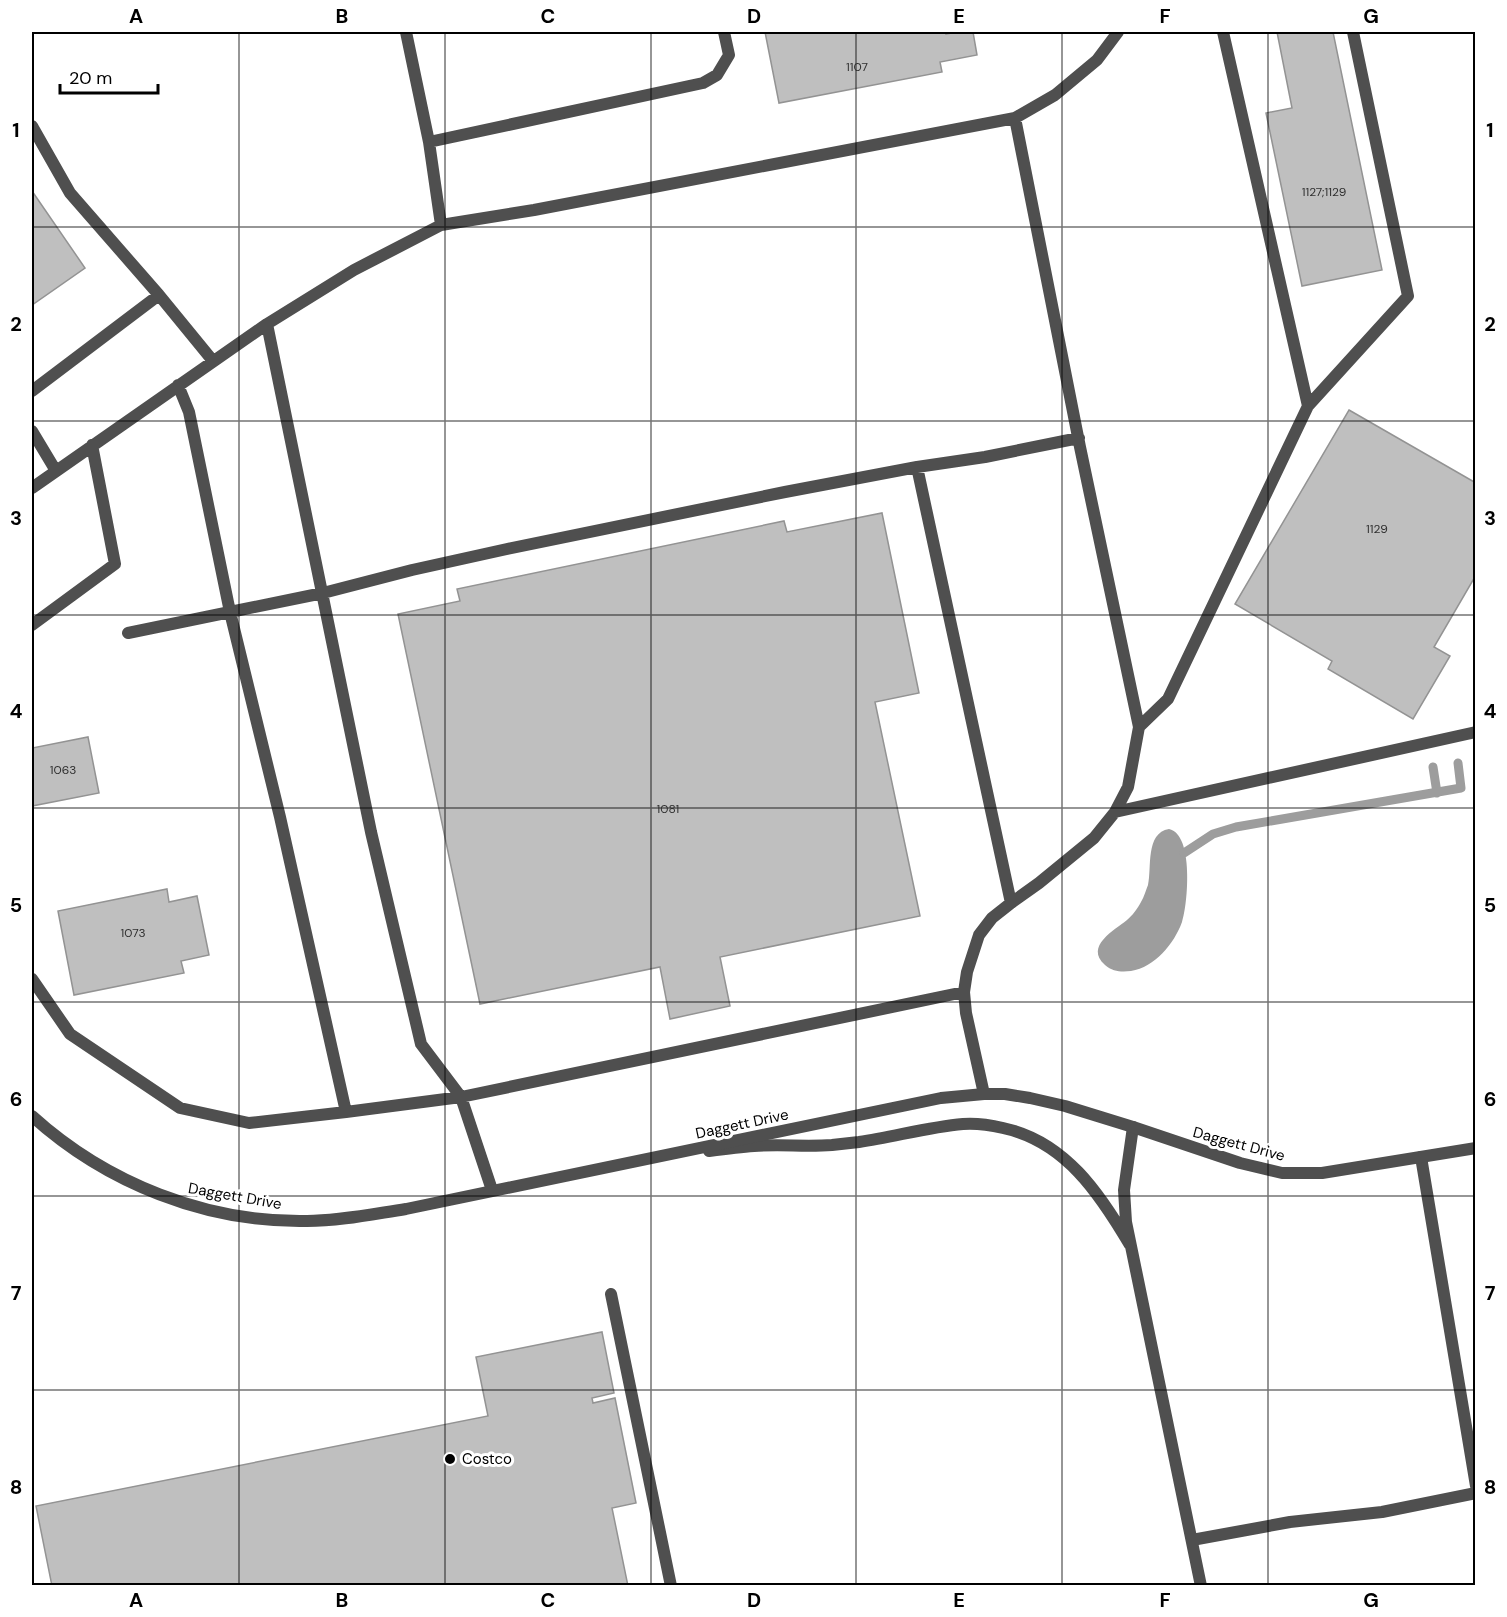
<svg xmlns="http://www.w3.org/2000/svg" width="1507" height="1617" font-family="'DM Sans',sans-serif">
<style>
.water{fill:#9d9d9d}
.lines{fill:none;stroke-linecap:round;stroke-linejoin:round}
.stream{stroke:#9d9d9d;stroke-width:9}
.building{fill:#bfbfbf;stroke:#939393;stroke-width:1.5}
.service{stroke:#4f4f4f;stroke-width:12}
.minor{stroke:#4f4f4f;stroke-width:12}
.grid{fill:none;stroke:#000;stroke-width:1.5;stroke-opacity:0.55}
.poi-dot{fill:#000;stroke:#fff;stroke-width:2}
.labels{text-anchor:middle;dominant-baseline:central;stroke-width:6;stroke-linejoin:round;paint-order:stroke}
.number-label{font-size:12px;fill:#303030}
.street-label{font-size:15px;fill:#000;stroke:#fff}
.poi-label{font-size:15px;fill:#000;stroke:#fff;text-anchor:start}
.neatline{fill:none;stroke:#000;stroke-width:2}
.grid-label{font-size:20px;text-anchor:middle;font-weight:bold;fill:#000}
</style>
<rect width="100%" height="100%" fill="#fff"/>
<path class="water" d="M1169 829C1194 834 1188 904 1182 922 1174 944 1155 967 1131 971 1122 972 1113 972 1105 965 1084 946 1115 930 1127 920 1132 916 1138 908 1141 902 1144 897 1146 890 1148 885 1152 868 1145 833 1169 829Z"/>
<g class="lines">
<path class="stream" d="M1433 767 1437 793
M1184 853 1213 834 1236 827 1461 788 1458 763"/>
</g>
<path class="building" d="M765 32H946V34L957 32H973L977 55 940 62 942 72 779 103Z
M1277 32H1333L1382 270 1302 286 1266 113 1292 108Z
M32 191 85 268 32 305Z
M1349 410 1476 483V575L1434 647 1450 656 1413 719 1328 669 1332 661 1235 604Z
M882 513 919 693 875 702 920 916 720 957 730 1006 670 1019 660 967 480 1004 398 614 460 601 457 589 784 521 787 532Z
M88 737 99 793 32 806V748Z
M167 889 169 902 197 896 209 955 181 961 184 973 74 995 58 911Z
M602 1332 614 1393 592 1398 593 1403 615 1398 636 1503 612 1508 628 1586H52L36 1506 488 1416 476 1357Z"/>
<g class="lines">
<path class="service" d="M406 32 429 142 441 225
M32 126 70 193 159 295 213 361
M429 142 703 83 717 75 729 55 724 32
M267 324 371 832 421 1044 461 1097 492 1190
M32 391 159 295
M1308 406 1408 296 1353 32
M32 431 56 471
M917 467 1011 903
M32 488 267 324 354 270 441 225 534 210 1015 118 1055 95 1097 60 1118 32
M32 625 115 564 92 445
M128 633 230 612 189 412 178 385
M1139 727 1168 699 1308 406 1223 32
M1115 812 1476 732
M32 979 70 1034 180 1108 249 1123 346 1112
M964 992 461 1097 346 1112 280 817 230 612 323 593 412 570 507 549 785 492 917 467 985 457 1079 438
M984 1094 966 1013 964 992 967 972 979 935 992 918 1011 903 1039 883 1094 838 1115 812 1128 787 1139 727 1080 447 1015 118
M1133 1127 1124 1190 1126 1222 1201 1586
M709 1151C724 1149 739 1147 754 1146 780 1144 806 1147 832 1145 841 1144 850 1143 859 1142 894 1137 928 1127 963 1124 976 1123 990 1125 1003 1128 1065 1141 1100 1194 1130 1245
M1421 1157 1476 1486
M611 1294 671 1586
M1192 1540 1290 1522 1382 1512 1476 1493"/>
<path class="minor" d="M32 1116C106 1183 206 1223 307 1221 340 1221 373 1214 406 1209L941 1098 984 1094H1005L1030 1098 1065 1106 1133 1127 1240 1163 1282 1173H1322L1476 1148"/>
</g>
<path class="grid" d="M239 32V1586M445 32V1586M651 32V1586M856 32V1586M1062 32V1586M1268 32V1586M32 227H1476M32 421H1476M32 615H1476M32 808H1476M32 1002H1476M32 1196H1476M32 1390H1476"/>
<circle class="poi-dot" cx="450" cy="1459" r="6"/>
<g class="labels">
<g class="number-label">
<text x="857" y="67">1107</text>
<text x="1324" y="192">1127;1129</text>
<text x="1377" y="529">1129</text>
<text x="63" y="770">1063</text>
<text x="668" y="809">1081</text>
<text x="133" y="933">1073</text>
</g>
<g class="street-label">
<text transform="translate(742 1124) rotate(-12)">Daggett Drive</text>
<text transform="translate(1239 1144) rotate(15)">Daggett Drive</text>
<text transform="translate(235 1196) rotate(10)">Daggett Drive</text>
</g>
<g class="poi-label">
<text x="462" y="1459">Costco</text>
</g>
</g>
<rect width="1507" height="1617" fill="none" stroke="#ffffff" stroke-width="66"/>
<path d="M60 84v9h98v-9" fill="none" stroke="#000000" stroke-width="3"/>
<text x="69" y="84" font-size="18" fill="#000000" stroke="#ffffff" stroke-width="4.5" paint-order="stroke">20 m</text>
<rect x="33" y="33" width="1441" height="1551" class="neatline"/>
<g class="grid-label">
<text x="136" y="23">A</text>
<text x="342" y="23">B</text>
<text x="548" y="23">C</text>
<text x="754" y="23">D</text>
<text x="959" y="23">E</text>
<text x="1165" y="23">F</text>
<text x="1371" y="23">G</text>
<text x="16" y="137">1</text>
<text x="1490" y="137">1</text>
<text x="16" y="331">2</text>
<text x="1490" y="331">2</text>
<text x="16" y="525">3</text>
<text x="1490" y="525">3</text>
<text x="16" y="718">4</text>
<text x="1490" y="718">4</text>
<text x="16" y="912">5</text>
<text x="1490" y="912">5</text>
<text x="16" y="1106">6</text>
<text x="1490" y="1106">6</text>
<text x="16" y="1300">7</text>
<text x="1490" y="1300">7</text>
<text x="16" y="1494">8</text>
<text x="1490" y="1494">8</text>
<text x="136" y="1607">A</text>
<text x="342" y="1607">B</text>
<text x="548" y="1607">C</text>
<text x="754" y="1607">D</text>
<text x="959" y="1607">E</text>
<text x="1165" y="1607">F</text>
<text x="1371" y="1607">G</text>
</g>
</svg>
